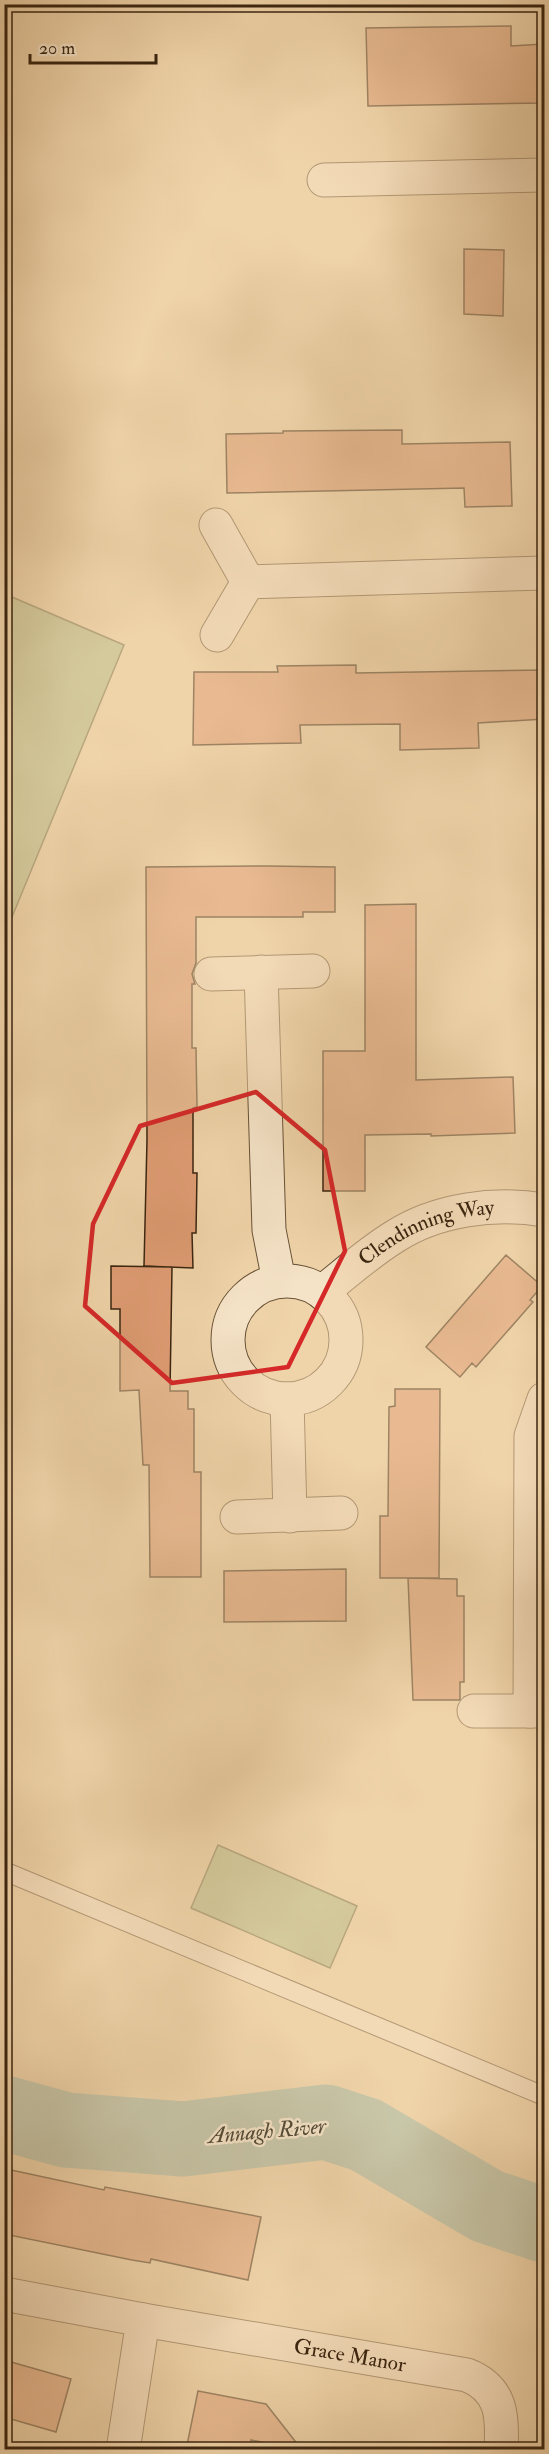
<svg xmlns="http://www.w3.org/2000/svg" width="549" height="2454" font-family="'IM FELL Double Pica',serif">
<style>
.green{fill:#b4be8c;stroke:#77724e;stroke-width:1.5}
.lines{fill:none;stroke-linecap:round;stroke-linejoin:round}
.river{stroke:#9ab8a8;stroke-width:75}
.building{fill:#df9c73;stroke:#3a2510;stroke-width:1.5}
.lane-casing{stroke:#685136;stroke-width:20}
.street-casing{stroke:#685136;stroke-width:35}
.lane{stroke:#f5e3c7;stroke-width:18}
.street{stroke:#f5e3c7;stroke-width:33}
.marked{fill:none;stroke:#d62828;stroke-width:4.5;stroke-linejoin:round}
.labels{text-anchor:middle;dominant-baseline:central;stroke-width:5;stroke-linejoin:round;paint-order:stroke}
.street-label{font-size:21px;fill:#3a2510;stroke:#f5e3c7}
.water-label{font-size:22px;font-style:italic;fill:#524a36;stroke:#f5e3c7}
</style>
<rect width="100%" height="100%" fill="#f0d4a9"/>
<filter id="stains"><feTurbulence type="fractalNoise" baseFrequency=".00333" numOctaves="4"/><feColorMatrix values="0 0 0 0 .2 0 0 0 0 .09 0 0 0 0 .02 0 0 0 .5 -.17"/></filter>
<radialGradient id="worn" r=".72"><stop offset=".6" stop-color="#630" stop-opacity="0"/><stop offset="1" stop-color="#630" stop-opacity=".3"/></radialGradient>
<path class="green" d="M5 594 124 645 5 934Z
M218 1845 357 1906 330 1968 191 1908Z"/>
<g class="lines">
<path class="river" d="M4 2113 66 2130 183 2139 326 2122 366 2135 487 2206 544 2225"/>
</g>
<path class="building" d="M511 26V46L544 44V103L368 106 366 28Z
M464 249 504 250 503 316 464 314Z
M402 430V444L510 442 512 506 465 507 464 488 227 493 226 434 283 433V431Z
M356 665V673L544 670V719L478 723 479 748 400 750V724L300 725 301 743 193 745 194 672H278L277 666Z
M268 866 335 867V912H303V917H196V963L192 974 195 984H192V1048H196L197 1107 193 1108V1173H197L196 1233H192L193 1268 144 1266 147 1140 146 867Z
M416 904V1080L513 1077 515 1133 431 1136V1134L365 1135V1191H323V1051H365V905Z
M506 1255 542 1286 530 1300 533 1302 476 1367 472 1363 460 1377 426 1347Z
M111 1266 172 1267 170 1391H188V1409H194V1472H201V1577H150L149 1465H143L139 1390 120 1391V1309H111Z
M395 1389H440L439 1578H380V1516H388L389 1407 395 1406Z
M346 1569V1621L224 1622V1571Z
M408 1578 457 1579V1596H464V1682H460V1700H413Z
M11 2170 104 2190 105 2187 261 2217 248 2280 151 2259 150 2263 132 2260 4 2234V2201Z
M4 2360 71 2379 56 2432 4 2417Z
M198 2391 266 2404 302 2450 251 2440 249 2450H186Z"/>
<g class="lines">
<g class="lane-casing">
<path id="lane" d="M4 1871 544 2096"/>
</g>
<g class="street-casing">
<g id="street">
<path d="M324 180 544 175"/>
<path d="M216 525 248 582 217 635"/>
<path d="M248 582 544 573"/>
<path d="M261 972 269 1230 279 1281"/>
<path d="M211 974 313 971"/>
<circle cx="287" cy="1340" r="59"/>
<path id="s1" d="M322 1292C345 1274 368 1253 394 1237 437 1209 495 1202 544 1210"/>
<path d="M287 1399 290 1516"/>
<path d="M237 1517 341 1513"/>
<path d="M474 1711H544"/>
<path d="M530 1711 531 1436 544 1399"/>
<path d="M4 2294 143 2320 123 2450"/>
<path id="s2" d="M143 2320 467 2375C502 2389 503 2416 501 2450"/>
</g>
</g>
<use href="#lane" class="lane"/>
<use href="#street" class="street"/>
</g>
<path d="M0 0H549V2454H0ZM256 1092 325 1150 345 1251 288 1367 172 1383 85 1306 93 1224 140 1126Z" fill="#f0d4a9" fill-opacity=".55" fill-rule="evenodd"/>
<path class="marked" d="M256 1092 325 1150 345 1251 288 1367 172 1383 85 1306 93 1224 140 1126Z"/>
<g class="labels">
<g class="street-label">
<text stroke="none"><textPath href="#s1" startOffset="123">Clendinning Way</textPath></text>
<text stroke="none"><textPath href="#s2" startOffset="210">Grace Manor</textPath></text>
</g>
<g class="water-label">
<text transform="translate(267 2131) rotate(-5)">Annagh River</text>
</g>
</g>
<rect width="549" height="2454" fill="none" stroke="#f0d4a9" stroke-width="24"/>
<rect x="6" y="6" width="537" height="2442" fill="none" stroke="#3a2510" stroke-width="3"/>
<rect x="12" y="12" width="525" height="2430" fill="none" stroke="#3a2510" stroke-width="1.5"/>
<path d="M30 54v9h126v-9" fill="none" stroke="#3a2510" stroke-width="3"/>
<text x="39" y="54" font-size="18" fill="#3a2510" stroke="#f5e3c7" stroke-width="4.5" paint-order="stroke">20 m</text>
<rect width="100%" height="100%" filter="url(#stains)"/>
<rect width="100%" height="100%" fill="url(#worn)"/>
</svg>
